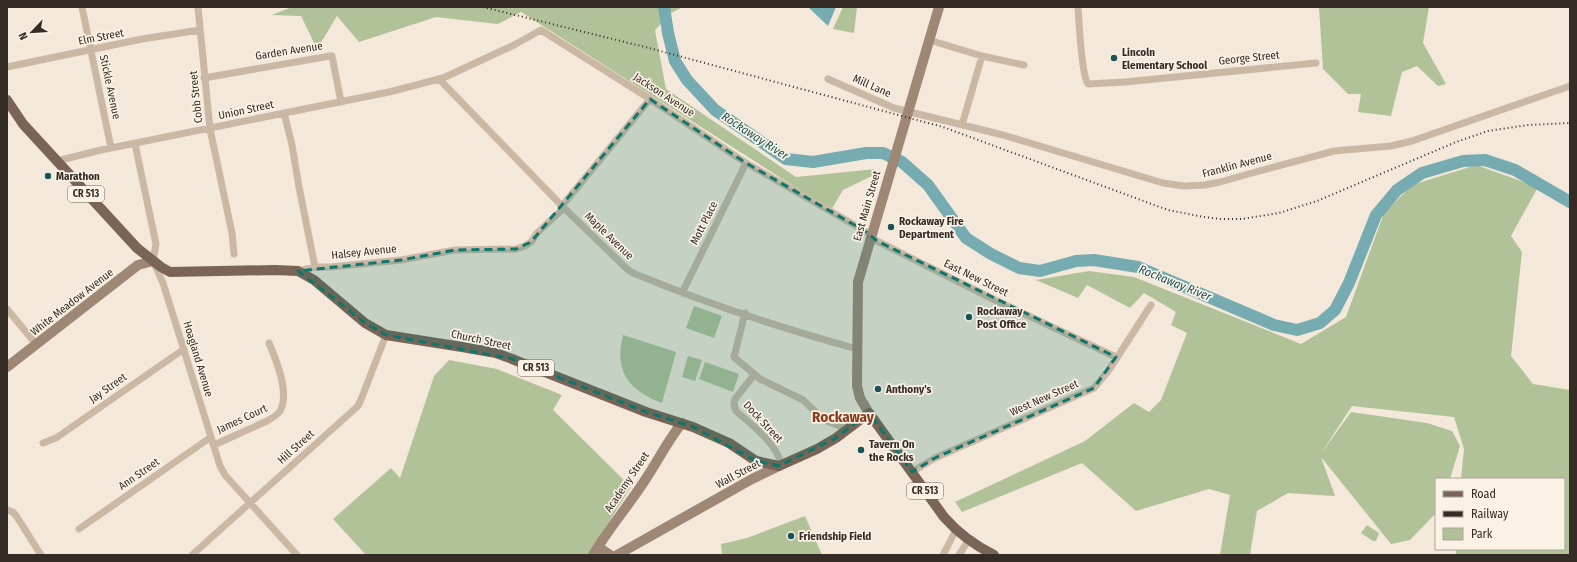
<svg xmlns="http://www.w3.org/2000/svg" width="1577" height="562" font-family="'Fira Sans Condensed',sans-serif">
<style>
.green{fill:#b2c298}
.water{fill:#76abb1}
.lines{fill:none;stroke-linecap:round;stroke-linejoin:round}
.river{stroke:#76abb1;stroke-width:12}
.street{stroke:#cbb8a4;stroke-width:7}
.secondary{stroke:#9f8776;stroke-width:10}
.primary{stroke:#796456;stroke-width:10}
.rail{stroke:#362c26;stroke-width:2;stroke-dasharray:1 3;stroke-linecap:butt}
.marked{fill:#0f766e;fill-opacity:0.2;stroke:#0f766e;stroke-width:3;stroke-dasharray:8 5;stroke-linejoin:round}
.poi-dot{fill:#1a5259;stroke:#faf2e5;stroke-width:1.5}
.labels{text-anchor:middle;dominant-baseline:central;stroke-width:3.5;stroke-linejoin:round;paint-order:stroke}
.shield{fill:#faf2e5;stroke:#71675f;stroke-width:1}
.shield-label{font-size:10px;font-weight:bold;fill:#362c26}
.street-label{font-size:11px;fill:#362c26;stroke:#faf2e5}
.poi-label{font-size:11px;font-weight:bold;fill:#362c26;stroke:#faf2e5;text-anchor:start}
.water-label{font-size:12px;font-style:italic;fill:#1a5259;stroke:#faf2e5}
.district-label{font-size:15px;font-weight:bold;fill:#893b1b;stroke:#faf2e5}
</style>
<rect width="100%" height="100%" fill="#f3e8d9"/>
<path class="green" d="M292 7H683L671 13 655 30 666 89 796 177 876 169 874 175 843 190 831 210 521 12 498 24 436 17 359 42 337 16 317 49 301 16 272 15Z
M843 7H857L854 33 833 29Z
M1319 7H1429L1423 43 1446 84 1438 86 1417 66 1402 72 1391 116 1358 112 1361 94H1348L1323 69Z
M1476 165 1538 187 1511 236 1522 252 1511 356 1533 384 1570 390V555H1456V549H1564V479H1461L1464 449 1454 417 1352 406 1320 455 1351 412 1427 423 1452 431 1460 446 1450 479H1436V513L1410 540 1391 544 1321 457 1335 496 1288 493 1257 511 1250 555H1220L1230 495 1209 489 1136 511 1082 463 962 512 955 502 1085 441 1134 403 1149 412 1161 400 1187 333 1171 325 1176 312 1144 293 1130 308 1087 285 1078 298 1036 280 1089 271 1134 277 1301 344 1346 317 1384 213 1412 185Z
M694 306 722 316 714 338 686 328Z
M623 335 676 352 662 403C628 390 614 371 623 335Z
M688 356 702 360 695 381 682 377Z
M449 360 497 369 562 395 553 410 631 487 588 555H366L333 519 391 468 400 478 434 376Z
M705 362 739 374 733 392 699 379Z
M805 516 822 555H720L722 554 721 544 747 538Z
M1367 525 1379 533 1376 541H1373L1361 533Z"/>
<path class="water" d="M808 7H836L828 26Z"/>
<g class="lines">
<path class="river" d="M664 7 668 33 675 61 687 80 715 110 786 159 813 162 866 153H883L902 162 928 185 966 238 991 254 1019 268 1040 271 1076 261 1094 260 1138 267 1274 325 1297 330 1320 323 1335 310 1349 283 1376 215 1397 190 1422 173 1463 161 1485 160 1515 170 1570 202"/>
<path class="street" d="M82 7 111 148
M198 7 210 129 232 233 234 254
M1078 7C1079 21 1081 74 1088 84L1125 82 1316 63
M929 40 982 56
M7 67 142 39 200 30
M204 78 330 56H332L341 102
M439 79 562 206 627 269 633 273C705 303 781 328 857 349
M828 79 894 108 1003 135 1163 183 1184 186 1205 185 1220 182 1252 173 1334 151 1391 146 1412 141 1570 86
M284 113 292 145 299 187 315 267
M962 125 982 56 1024 65
M135 144 156 244 153 261 163 283 220 466 225 475 297 555
M58 163 61 160 101 150 389 92 443 78 514 45 541 30 650 99 746 163 865 231 877 241 995 300 1116 357
M562 206 650 99
M298 271 315 267H331L401 260 455 250 516 249 525 246 531 242 537 233 564 208
M682 293 746 163
M7 309 36 344
M745 313 734 357 760 379 803 400 824 420 847 429
M754 375 735 399C733 403 734 406 736 411 753 426 775 442 782 465
M43 443 56 438 184 349
M214 445 267 421C272 418 279 415 281 409 289 393 276 359 269 343
M912 472 935 458 1094 388 1109 370 1151 305
M7 510 13 512 17 517 41 555
M79 529 211 437
M192 555 358 406 362 397 386 335
M943 555 956 530
M959 555 968 541"/>
<path class="secondary" d="M7 367 138 265 153 261
M869 413 860 398 857 386 858 282 939 7
M598 547 610 555
M593 555C609 528 630 504 647 477 659 459 668 440 682 423
M617 555 752 479 779 466"/>
<path class="primary" d="M7 100 23 124 137 248 161 267 170 272 275 270 298 271 314 280 365 323 386 335 462 347 496 353 512 359 646 412 693 427 729 443 756 461 779 466 817 449 836 438 869 413 944 517C959 534 974 545 994 555"/>
<path class="rail" d="M483 7 649 48 943 127 1168 210 1204 217 1221 219H1242L1279 213 1317 201 1456 142 1488 131 1528 125 1570 123"/>
</g>
<path class="marked" d="M650 99 746 163 865 231 877 241 1116 357 1094 388 935 458 912 472 869 413 836 438 779 466 756 461 693 427 646 412 512 359 386 335 365 323 298 271 401 260 455 250 516 249 531 242Z"/>
<g class="poi-dot">
<circle cx="1114" cy="58" r="4"/>
<circle cx="48" cy="176" r="4"/>
<circle cx="891" cy="227" r="4"/>
<circle cx="969" cy="317" r="4"/>
<circle cx="878" cy="389" r="4"/>
<circle cx="861" cy="450" r="4"/>
<circle cx="791" cy="536" r="4"/>
</g>
<g class="labels">
<g class="shield">
<rect x="68" y="186" width="36" height="16" rx="3"/>
<rect x="518" y="360" width="36" height="16" rx="3"/>
<rect x="907" y="483" width="36" height="16" rx="3"/>
</g>
<g class="shield-label">
<text x="86" y="194">CR 513</text>
<text x="536" y="368">CR 513</text>
<text x="925" y="491">CR 513</text>
</g>
<g class="street-label">
<text transform="translate(101 37) rotate(-11)">Elm Street</text>
<text transform="translate(289 51) rotate(-9)">Garden Avenue</text>
<text transform="translate(1249 58) rotate(-6)">George Street</text>
<text transform="translate(872 86) rotate(24)">Mill Lane</text>
<text transform="translate(110 87) rotate(78)">Stickle Avenue</text>
<text transform="translate(664 95) rotate(33)">Jackson Avenue</text>
<text transform="translate(196 97) rotate(-96)">Cobb Street</text>
<text transform="translate(246 110) rotate(-12)">Union Street</text>
<text transform="translate(1237 165) rotate(-15)">Franklin Avenue</text>
<text transform="translate(867 206) rotate(-74)">East Main Street</text>
<text transform="translate(704 223) rotate(-63)">Mott Place</text>
<text transform="translate(609 236) rotate(44)">Maple Avenue</text>
<text transform="translate(364 252) rotate(-6)">Halsey Avenue</text>
<text transform="translate(976 278) rotate(26)">East New Street</text>
<text transform="translate(72 302) rotate(-38)">White Meadow Avenue</text>
<text transform="translate(481 340) rotate(12)">Church Street</text>
<text transform="translate(198 359) rotate(73)">Hoagland Avenue</text>
<text transform="translate(108 388) rotate(-35)">Jay Street</text>
<text transform="translate(1044 398) rotate(-24)">West New Street</text>
<text transform="translate(242 419) rotate(-25)">James Court</text>
<text transform="translate(763 422) rotate(47)">Dock Street</text>
<text transform="translate(296 447) rotate(-42)">Hill Street</text>
<text transform="translate(139 474) rotate(-35)">Ann Street</text>
<text transform="translate(738 474) rotate(-28)">Wall Street</text>
<text transform="translate(627 482) rotate(-56)">Academy Street</text>
</g>
<g class="poi-label">
<text x="1122" y="52">Lincoln<tspan x="1122" dy="13">Elementary School</tspan></text>
<text x="56" y="176">Marathon</text>
<text x="899" y="221">Rockaway Fire<tspan x="899" dy="13">Department</tspan></text>
<text x="977" y="311">Rockaway<tspan x="977" dy="13">Post Office</tspan></text>
<text x="886" y="389">Anthony's</text>
<text x="869" y="444">Tavern On<tspan x="869" dy="13">the Rocks</tspan></text>
<text x="799" y="536">Friendship Field</text>
</g>
<g class="water-label">
<text transform="translate(755 136) rotate(33)">Rockaway River</text>
<text transform="translate(1175 283) rotate(22)">Rockaway River</text>
</g>
<g class="district-label">
<text x="843" y="417">Rockaway</text>
</g>
</g>
<rect width="1577" height="562" fill="none" stroke="#362c26" stroke-width="16"/>
<rect x="1435" y="478" width="130" height="72" fill="#faf2e5" stroke="#aca399"/>
<rect x="1443" y="491" width="20" height="6" fill="#796456" stroke="#aca399"/>
<text x="1471" y="498" font-size="12" fill="#362c26">Road</text>
<rect x="1443" y="511" width="20" height="6" fill="#362c26" stroke="#aca399"/>
<text x="1471" y="518" font-size="12" fill="#362c26">Railway</text>
<rect x="1443" y="528" width="20" height="12" fill="#b2c298" stroke="#aca399"/>
<text x="1471" y="538" font-size="12" fill="#362c26">Park</text>
<g transform="translate(32 32) rotate(245)" stroke="#faf2e5" stroke-width="3" paint-order="stroke">
<path d="M0-3L7 15L0 10L-7 15Z" fill="#362c26"/>
<text y="-6" font-size="11" font-weight="bold" text-anchor="middle" fill="#362c26">N</text>
</g>
</svg>
